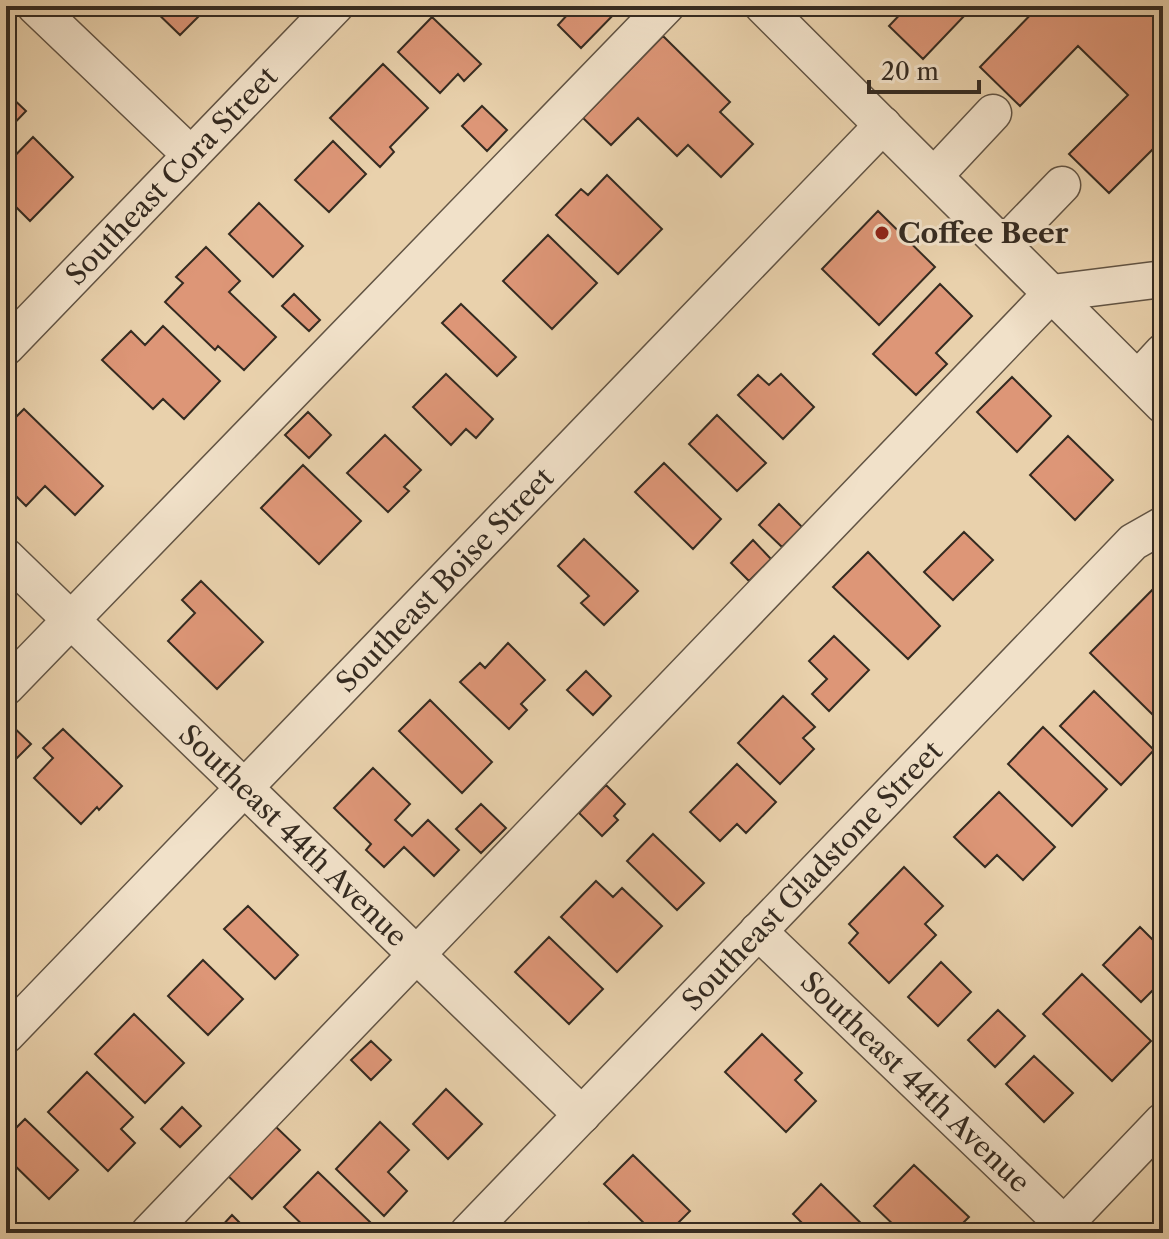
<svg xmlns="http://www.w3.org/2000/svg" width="1169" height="1239" font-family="'Libre Caslon Text',serif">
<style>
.building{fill:#dd9677;stroke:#352b21;stroke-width:2}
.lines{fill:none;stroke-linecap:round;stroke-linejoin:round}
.minor-casing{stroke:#625444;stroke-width:39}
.minor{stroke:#f1e1c9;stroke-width:36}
.poi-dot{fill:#8f2418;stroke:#f1e1c9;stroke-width:3}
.labels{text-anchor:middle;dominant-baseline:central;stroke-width:6;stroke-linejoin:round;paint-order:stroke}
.street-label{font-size:28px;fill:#352b21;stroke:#f1e1c9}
.poi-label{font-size:28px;font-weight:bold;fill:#352b21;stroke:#f1e1c9;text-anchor:start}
</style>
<rect width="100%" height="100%" fill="#e9d1ac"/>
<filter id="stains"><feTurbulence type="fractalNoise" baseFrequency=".0025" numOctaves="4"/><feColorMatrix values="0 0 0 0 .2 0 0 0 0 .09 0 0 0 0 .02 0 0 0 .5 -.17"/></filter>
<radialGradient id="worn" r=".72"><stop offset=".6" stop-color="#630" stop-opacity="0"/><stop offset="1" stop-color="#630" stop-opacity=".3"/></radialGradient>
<path class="building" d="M150 6H209L180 35Z
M562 6H622L581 48 558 25 569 13Z
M908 6H958L966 14 923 59 889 26Z
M1039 6H1146L1163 23V139L1109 193 1069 154 1128 95 1078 46 1020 106 980 67Z
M432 17 481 64 464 81 458 74 440 93 398 52Z
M663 36 730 102 720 112 753 144 721 177 688 145 677 156 638 118 611 145 583 118Z
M383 64 428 108 390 147 394 152 380 167 330 118Z
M6 92 26 111 6 132Z
M482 106 507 130 487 151 462 126Z
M33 137 73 177 30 221 6 197V165Z
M333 141 366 174 329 212 295 180Z
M607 175 662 229 618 274 556 215 581 189 588 195Z
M259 203 303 246 273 277 229 234Z
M878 211 935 267 879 325 822 269Z
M548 235 597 283 552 329 503 281Z
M206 247 240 281 229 292 276 337 244 370 218 346 215 350 165 302 183 283 176 277Z
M940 284 972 316 936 353 947 364 916 395 873 354Z
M294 294 320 320 309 331 282 306Z
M461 304 516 357 497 376 442 323Z
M163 326 220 381 184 419 163 399 153 409 102 360 131 331 145 345Z
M446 374 493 419 476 438 466 429 451 445 413 407Z
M781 374 814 407 783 439 738 395 758 375 769 385Z
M1012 377 1051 416 1017 452 977 412Z
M24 409 103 486 75 515 45 486 26 506 6 486V427Z
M308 412 331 435 309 458 285 435Z
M717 415 766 463 737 491 689 444Z
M385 435 421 470 404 487 409 491 388 512 347 473Z
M1068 436 1113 480 1075 520 1030 475Z
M664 463 721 519 693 549 635 492Z
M303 465 361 521 319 564 261 508Z
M779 504 802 527 782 547 759 525Z
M964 532 993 560 953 600 924 572Z
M584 539 638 591 604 625 581 603 589 596 558 566Z
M753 540 771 559 749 581 731 563Z
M868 552 940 626 908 659 833 587Z
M1163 579V704L1153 715 1090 653Z
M201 581 263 642 217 689 168 641 195 613 182 600Z
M834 636 869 670 829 711 812 694 827 679 809 661Z
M508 643 545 680 521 704 527 710 509 729 460 682 480 663 485 668Z
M586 671 611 696 593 715 567 690Z
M1094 691 1154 750 1121 785 1060 726Z
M783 696 815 727 803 738 814 749 780 784 738 743Z
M430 700 492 762 462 793 399 731Z
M6 720 31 744 6 769Z
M1043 727 1107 789 1072 826 1008 764Z
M63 729 122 786 99 810 97 807 81 824 34 778 53 758 43 748Z
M737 764 776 802 746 833 737 824 720 841 690 812Z
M373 768 410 804 395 820 412 836 428 820 459 850 434 876 404 847 384 867 366 850 371 844 334 808Z
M606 785 625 804 614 816 618 820 602 836 579 813Z
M999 792 1055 847 1023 880 997 855 985 867 954 837Z
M481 804 506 828 481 853 456 829Z
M653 834 704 883 677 910 627 861Z
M904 867 943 906 925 924 936 935 889 983 849 943 858 933 849 924Z
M6 873 15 882 6 891Z
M596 881 613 897 622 888 662 926 617 972 561 917Z
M248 906 298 955 275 979 224 929Z
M1140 927 1163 950V980L1141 1002 1103 965Z
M549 937 603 989 569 1024 515 972Z
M203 960 243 999 208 1035 168 996Z
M941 962 971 992 938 1026 908 997Z
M1082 974 1151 1041 1112 1081 1043 1014Z
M998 1010 1025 1036 995 1067 968 1040Z
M134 1014 184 1063 145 1103 95 1054Z
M762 1034 802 1073 795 1080 816 1101 786 1132 725 1072Z
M371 1041 391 1060 371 1080 351 1060Z
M1034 1056 1073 1093 1044 1122 1006 1084Z
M87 1072 133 1117 121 1129 135 1143 108 1171 48 1112Z
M446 1089 482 1124 448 1159 413 1124Z
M182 1107 201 1126 180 1147 161 1129Z
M25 1119 78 1170 49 1199 6 1157V1138Z
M380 1122 409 1150 388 1172 407 1191 384 1216 336 1169Z
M274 1125 300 1150 252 1199 226 1174Z
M633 1155 690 1211 668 1233H654L604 1184Z
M914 1165 969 1217 953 1233H902L874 1206Z
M318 1172 370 1222 359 1233H311L284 1207Z
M821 1184 871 1233H812L793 1214Z
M232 1215 250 1233H225L220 1228Z
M589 1223 600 1233H579Z"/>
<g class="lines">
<g class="minor-casing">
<g id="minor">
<path d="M35 6 191 155"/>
<path d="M763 6 1163 405"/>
<path d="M934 176 993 113"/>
<path d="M1004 245 1062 185"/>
<path id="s1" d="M6 347 335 6"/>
<path d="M1138 379 1163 352"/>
<path id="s2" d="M6 557 582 1115"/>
<path d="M6 687 666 6"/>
<path id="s3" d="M758 931 1073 1233"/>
<path id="s4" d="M6 1035 883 125"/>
<path d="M149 1233 1052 293 1163 279"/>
<path id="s5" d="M468 1233 1133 542 1163 525"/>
<path d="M1056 1233 1163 1121"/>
</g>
</g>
<use href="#minor" class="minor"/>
</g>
<circle class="poi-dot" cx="882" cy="233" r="8"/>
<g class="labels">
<g class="street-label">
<text stroke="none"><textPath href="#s1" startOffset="238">Southeast Cora Street</textPath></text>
<text stroke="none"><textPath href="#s4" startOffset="632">Southeast Boise Street</textPath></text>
<text stroke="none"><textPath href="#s2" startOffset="400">Southeast 44th Avenue</textPath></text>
<text stroke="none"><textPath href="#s5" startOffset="496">Southeast Gladstone Street</textPath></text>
<text stroke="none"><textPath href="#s3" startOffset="218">Southeast 44th Avenue</textPath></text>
</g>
<g class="poi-label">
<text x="898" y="233">Coffee Beer</text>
</g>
</g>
<rect width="1169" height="1239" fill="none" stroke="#e9d1ac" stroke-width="32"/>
<rect x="8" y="8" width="1153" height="1223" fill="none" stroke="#352b21" stroke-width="4"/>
<rect x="16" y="16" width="1137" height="1207" fill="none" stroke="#352b21" stroke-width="2"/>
<path d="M869 80v12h110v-12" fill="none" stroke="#352b21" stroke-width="4"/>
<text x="881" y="80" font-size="24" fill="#352b21" stroke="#f1e1c9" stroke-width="6" paint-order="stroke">20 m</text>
<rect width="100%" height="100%" filter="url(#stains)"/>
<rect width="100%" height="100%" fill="url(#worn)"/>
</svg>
